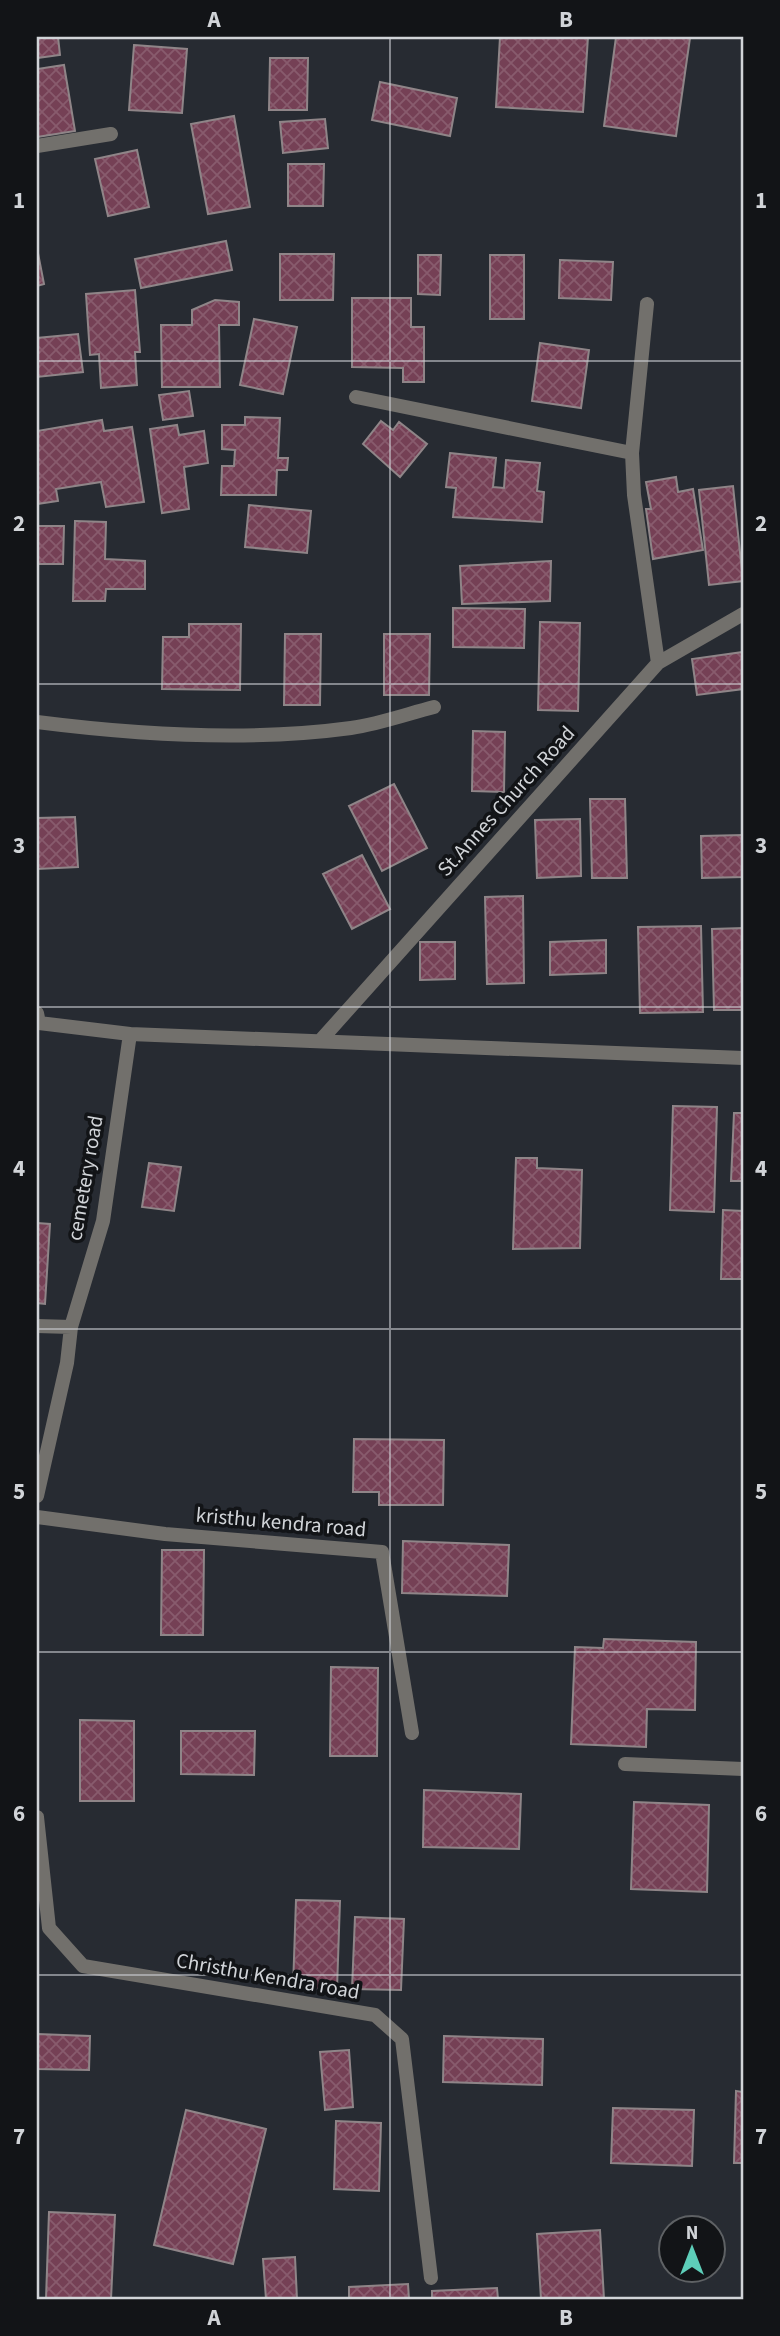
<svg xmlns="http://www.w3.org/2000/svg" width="780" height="2336" font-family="'Source Sans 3',sans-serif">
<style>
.building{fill:url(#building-cross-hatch);stroke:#8f8588;stroke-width:2}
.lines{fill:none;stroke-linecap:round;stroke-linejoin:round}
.street{stroke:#72706c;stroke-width:14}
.grid{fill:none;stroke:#d1d4d8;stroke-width:2;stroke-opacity:0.55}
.labels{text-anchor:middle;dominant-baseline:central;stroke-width:7;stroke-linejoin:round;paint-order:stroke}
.street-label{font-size:21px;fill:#d1d4d8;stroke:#121417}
.neatline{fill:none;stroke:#d1d4d8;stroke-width:2.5}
.grid-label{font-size:23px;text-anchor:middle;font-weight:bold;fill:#d1d4d8}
</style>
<defs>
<pattern id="building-cross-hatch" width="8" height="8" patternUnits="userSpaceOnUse" patternTransform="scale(1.75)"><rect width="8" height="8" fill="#754055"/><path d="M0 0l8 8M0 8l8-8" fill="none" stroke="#885b6d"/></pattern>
</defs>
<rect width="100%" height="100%" fill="#272b32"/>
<path class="building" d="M37 37H58L60 55 37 58Z
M500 37H588L583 112 496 107Z
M616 37 690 38 676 136 604 126Z
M134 45 187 49 182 113 129 110Z
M270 58H308L307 110H269Z
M64 65 75 131 37 137V69Z
M380 82 457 98 450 136 372 120Z
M234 116 250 207 208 214 191 124Z
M325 119 328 148 283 153 280 122Z
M137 150 149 207 108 216 95 159Z
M288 164H324L323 206H288Z
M226 241 232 270 141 288 135 259Z
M37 248 44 284 37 286Z
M280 254H334L333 300H280Z
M418 255H441L440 295 418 294Z
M490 255H524V319H490Z
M560 260 613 262 611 300 559 298Z
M135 290 140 352H135L137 385 101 388 99 354 90 355 86 294Z
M352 298H411V327H424V382H403V368L352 367Z
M215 300 239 302V325H219L220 387H162L161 325H192V310Z
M254 319 297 327 283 394 240 385Z
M78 334 83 372 37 377V338Z
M540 343 589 350 581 408 532 401Z
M189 391 193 416 163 420 159 395Z
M245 417 280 418 278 458H288L287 470H277L276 495H221L222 466H234L235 450 222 449V425H245Z
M102 420 104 431 132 427 144 502 106 507 101 482 56 489 58 501 37 504V431Z
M381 421 393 430 399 422 427 444 400 477 363 444Z
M177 425 179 435 204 431 208 463 184 467 189 509 162 513 150 429Z
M450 453 496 458 493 487 504 488 506 460 540 463 537 491 544 492 542 522 453 517 456 488 446 487Z
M676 477 678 492 693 489 703 550 653 559 646 509H651L646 482Z
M733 486 743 581 709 585 699 490Z
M249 505 311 511 307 553 245 547Z
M75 521 106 522 105 559 145 561V589H106L105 601H73Z
M37 526H64L63 564H37Z
M551 561 550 601 462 604 460 566Z
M453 608 525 609 524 648 453 647Z
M540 622 580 623 578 711 538 710Z
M189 624H241L240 690 162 689 163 637H189Z
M285 634H321L320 705H284Z
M384 634H430L429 695H384Z
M743 652V689L697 695 692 659Z
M473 731 505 732 504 792 472 791Z
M394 784 427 848 382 871 349 806Z
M590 799H625L627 878H592Z
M75 817 78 867 37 869V818Z
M580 819 581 876 537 878 535 820Z
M743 835V877L702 878 701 836Z
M362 855 390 909 352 929 323 874Z
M523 896 524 983 487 984 485 897Z
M701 926 703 1012 640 1013 638 927Z
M743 928V1010H714L712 929Z
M606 940V973L550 975V942Z
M420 942H455V979L420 980Z
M673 1106 717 1107 714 1212 670 1210Z
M734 1113H743V1181H731Z
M516 1158H537V1168L582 1170 580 1248 513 1249Z
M149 1163 181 1167 174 1211 142 1207Z
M723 1210 743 1211V1279H721Z
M37 1223 50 1224 45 1304 37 1303Z
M354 1439 444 1440 443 1505H379V1492H353Z
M403 1541 509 1545 507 1596 402 1593Z
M162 1550H204L203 1635H161Z
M604 1639 696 1642 695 1710 647 1709 646 1747 571 1744 575 1647 603 1648Z
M331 1667 378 1668 377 1756H330Z
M80 1720 134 1721V1801H80Z
M181 1731H255L254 1775 181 1774Z
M424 1790 521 1794 519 1849 423 1847Z
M634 1802 709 1805 707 1892 631 1889Z
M296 1900 340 1901 337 1989 293 1988Z
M355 1917 404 1919 401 1990 352 1989Z
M37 2034 90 2036 89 2070 37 2069Z
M444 2036 543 2039 542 2085 443 2082Z
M349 2050 353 2107 325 2110 320 2052Z
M736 2091 743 2092V2163H734Z
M613 2108 694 2110 692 2166 611 2163Z
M186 2110 266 2129 233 2264 154 2245Z
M336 2121 381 2123 379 2191 334 2189Z
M49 2212 115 2215 111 2299H46Z
M600 2230 604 2299H541L537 2234Z
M295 2257 297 2299H266L263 2259Z
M408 2284 409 2299H349V2287Z
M497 2288 498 2299H432V2291Z"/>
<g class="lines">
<path class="street" d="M37 146 111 134
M647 304 632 453 634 495 658 663
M356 397 632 453
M37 722C139 735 248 742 351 728 379 724 407 714 434 707
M37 1013 39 1023 130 1034 743 1058
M320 1041 658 663 743 614
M37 1326 71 1327
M37 1496 67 1363 71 1327 103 1221 130 1034
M37 1517 165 1534 382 1552 412 1733
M625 1764 743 1769
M37 1817 49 1928 83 1966 375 2015 402 2039 431 2278"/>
</g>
<path class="grid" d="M390 37V2299M37 361H743M37 684H743M37 1007H743M37 1329H743M37 1652H743M37 1975H743"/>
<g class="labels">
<g class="street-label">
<text transform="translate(506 801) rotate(-48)">St.Annes Church Road</text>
<text transform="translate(85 1178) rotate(-80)">cemetery road</text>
<text transform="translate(281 1522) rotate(5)">kristhu kendra road</text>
<text transform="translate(268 1976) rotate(10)">Christhu Kendra road</text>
</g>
</g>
<rect width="780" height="2336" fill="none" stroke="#121417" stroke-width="77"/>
<g transform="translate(692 2249)"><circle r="33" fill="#121417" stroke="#5e6164" stroke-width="2"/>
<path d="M0-5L12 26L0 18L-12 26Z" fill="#5dceb9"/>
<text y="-10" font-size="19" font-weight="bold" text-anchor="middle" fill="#d1d4d8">N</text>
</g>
<rect x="38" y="38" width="704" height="2260" class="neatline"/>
<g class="grid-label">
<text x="214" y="27">A</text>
<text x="566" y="27">B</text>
<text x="19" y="208">1</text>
<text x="761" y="208">1</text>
<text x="19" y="531">2</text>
<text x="761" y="531">2</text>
<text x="19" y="853">3</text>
<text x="761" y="853">3</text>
<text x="19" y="1176">4</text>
<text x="761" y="1176">4</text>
<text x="19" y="1499">5</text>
<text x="761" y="1499">5</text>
<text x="19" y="1821">6</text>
<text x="761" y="1821">6</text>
<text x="19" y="2144">7</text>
<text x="761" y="2144">7</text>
<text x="214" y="2325">A</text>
<text x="566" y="2325">B</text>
</g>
</svg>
